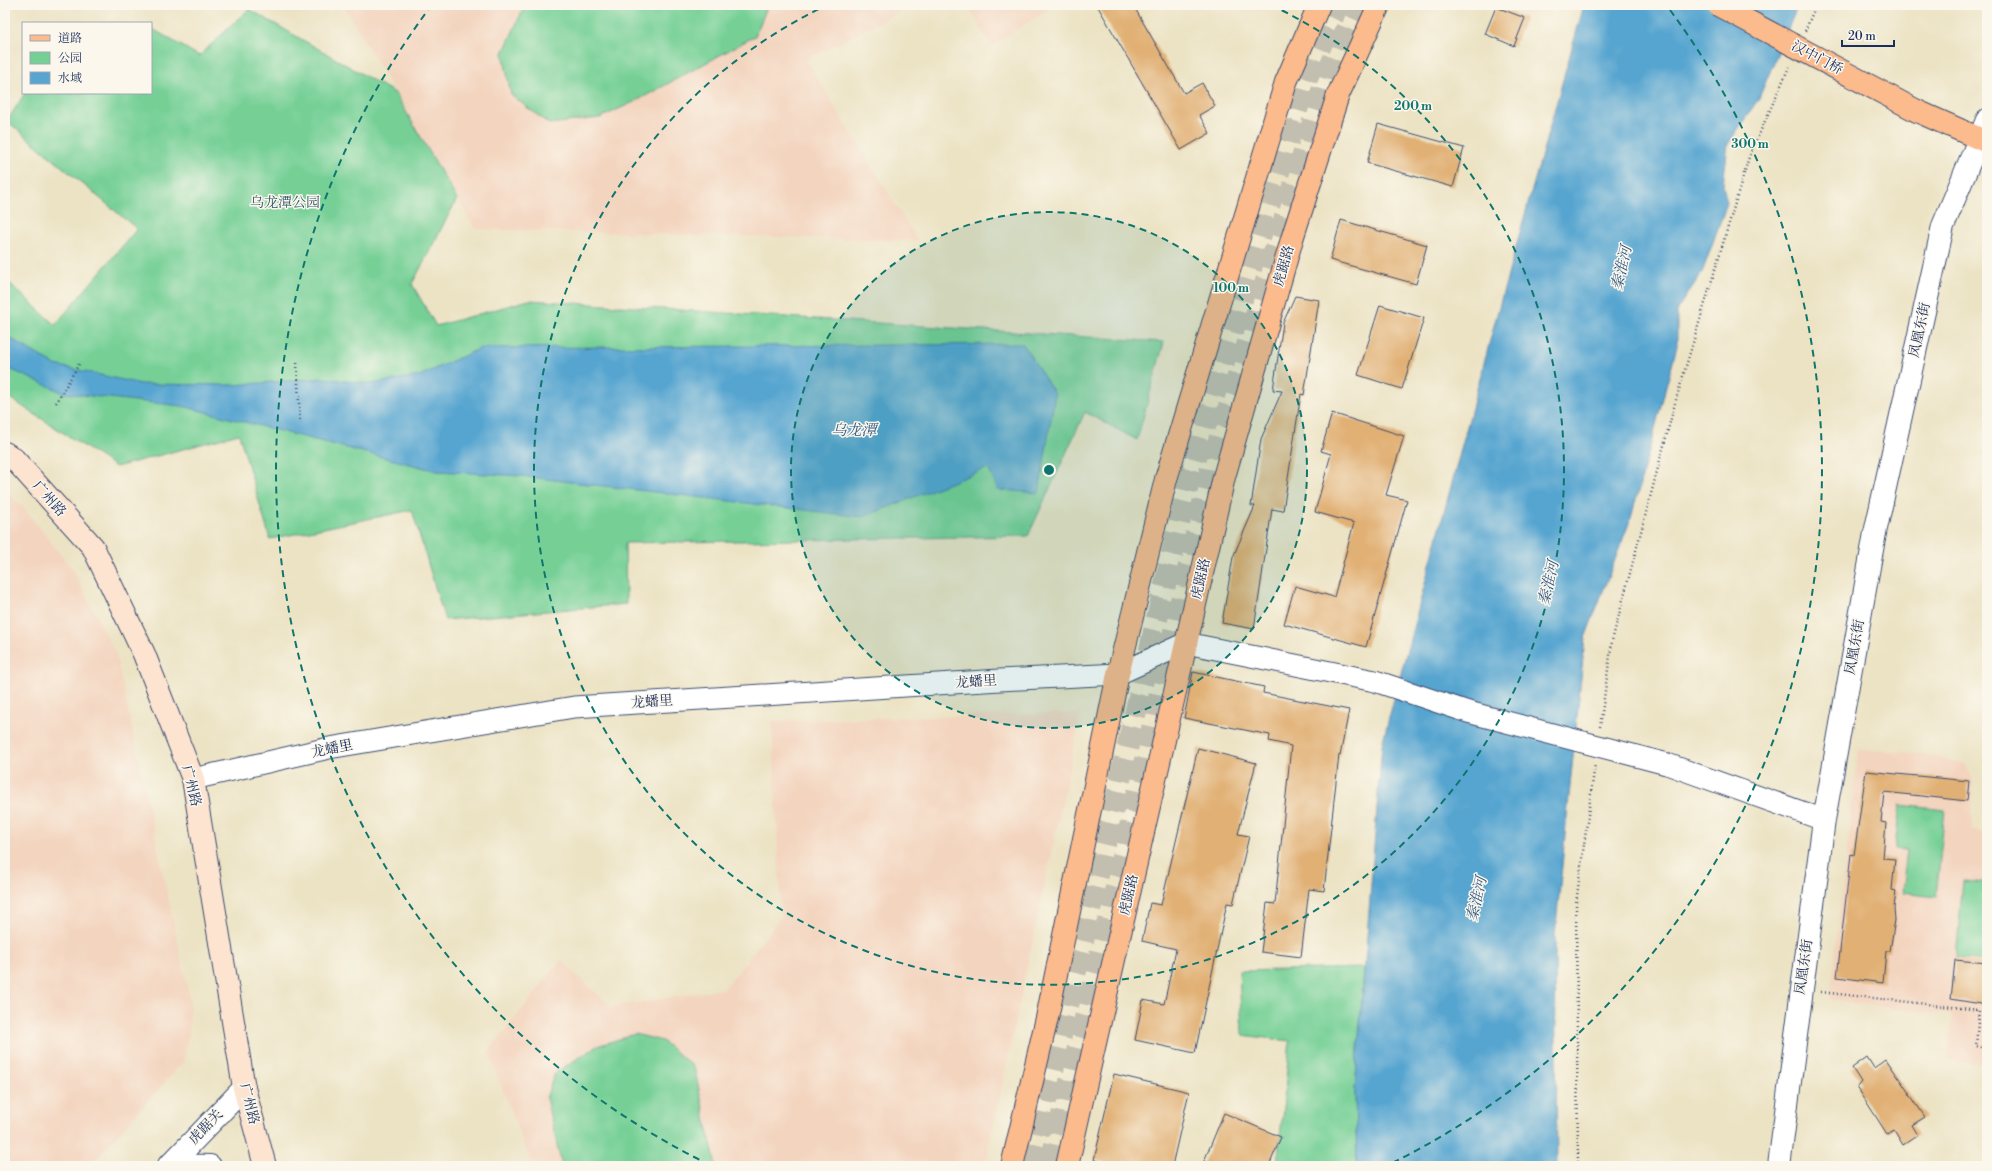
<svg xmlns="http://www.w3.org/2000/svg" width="1992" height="1171" font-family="'Libre Bodoni','Noto Serif SC',serif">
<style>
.built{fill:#f3d4be}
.green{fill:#76d096;stroke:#48807a}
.water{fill:#57a5d0;stroke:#396a97}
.building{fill:#e1b074}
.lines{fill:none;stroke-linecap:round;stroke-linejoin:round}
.trunk-tunnel{stroke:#c2bfb0;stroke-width:22;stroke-dasharray:22 11;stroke-linecap:butt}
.minor-casing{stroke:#3a4a6d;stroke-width:23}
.tertiary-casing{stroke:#3a4a6d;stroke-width:24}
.secondary-casing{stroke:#3a4a6d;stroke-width:24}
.primary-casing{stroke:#3a4a6d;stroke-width:24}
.path{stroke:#3a4a6d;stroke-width:2.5;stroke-dasharray:1 3;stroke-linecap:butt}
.minor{stroke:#fff;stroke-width:21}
.tertiary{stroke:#fff;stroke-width:22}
.secondary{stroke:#fde4d1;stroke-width:22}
.primary{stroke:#fbbb8c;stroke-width:22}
.minor-bridge-casing{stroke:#3a4a6d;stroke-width:23;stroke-linecap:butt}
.primary-bridge-casing{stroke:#3a4a6d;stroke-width:24;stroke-linecap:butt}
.minor-bridge{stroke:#fff;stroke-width:21}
.primary-bridge{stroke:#fbbb8c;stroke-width:22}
.ring{fill:none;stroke:#0f766e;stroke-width:2;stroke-dasharray:7 5}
.labels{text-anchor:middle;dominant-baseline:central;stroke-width:3;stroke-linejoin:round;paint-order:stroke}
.street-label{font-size:14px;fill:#1b2f5e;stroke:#fbf7ec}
.park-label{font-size:14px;fill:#32576c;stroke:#fbf7ec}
.water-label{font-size:15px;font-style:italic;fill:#305886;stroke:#fbf7ec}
.centre{fill:#0f766e;stroke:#fbf7ec;stroke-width:2}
.ring-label{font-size:12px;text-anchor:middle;font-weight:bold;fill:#0f766e;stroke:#fbf7ec;stroke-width:3;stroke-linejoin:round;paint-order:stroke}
</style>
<rect width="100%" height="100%" fill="#fbf7ec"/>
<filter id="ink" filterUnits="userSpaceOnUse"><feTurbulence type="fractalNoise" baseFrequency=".025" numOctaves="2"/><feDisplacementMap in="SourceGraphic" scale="8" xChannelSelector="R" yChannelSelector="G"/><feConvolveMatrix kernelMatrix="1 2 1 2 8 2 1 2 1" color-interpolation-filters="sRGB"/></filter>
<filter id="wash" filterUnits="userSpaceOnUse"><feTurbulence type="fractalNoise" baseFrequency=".012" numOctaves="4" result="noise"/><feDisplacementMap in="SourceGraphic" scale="16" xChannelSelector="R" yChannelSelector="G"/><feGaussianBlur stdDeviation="0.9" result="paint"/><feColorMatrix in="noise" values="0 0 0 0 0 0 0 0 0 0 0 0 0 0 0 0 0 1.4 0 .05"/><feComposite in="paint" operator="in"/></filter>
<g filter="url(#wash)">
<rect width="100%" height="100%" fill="#ece3c4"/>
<path class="built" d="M343 5H913L806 60 918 241 475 229Z
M966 5H1054L992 46Z
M5 491 24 508 73 570 116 654 190 999 189 1032 183 1062 89 1166H5Z
M1081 713 985 1166H532L488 1052 561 960 611 1007 724 989 781 917 772 721Z
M1858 749 1918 753 1966 764 1973 780 1972 830 1987 834V1065L1947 1060 1952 1015 1830 1000Z"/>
<path class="green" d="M525 5H768L755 36 638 100 600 118 549 124 511 95 503 53Z
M249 9 395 93 457 199 412 284 436 326 529 300 1164 342 1137 440 1085 412 1028 536 625 543 626 604 445 620 412 510 270 539 239 434 116 467 5 395V279L55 325 137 229 7 121 25 93H151V28L199 56Z
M1900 805 1945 810 1936 897 1902 893 1907 850 1895 849Z
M1963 880 1987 882V961L1956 958Z
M1364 968 1355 1091 1357 1166H1277L1290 1041 1242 1035 1239 971Z
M635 1034 662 1041 694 1067 716 1166H562L546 1098 555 1073 597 1046Z"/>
<path class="water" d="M1584 5H1798L1759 98 1728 144 1723 185 1727 203 1702 273 1677 309V346L1631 518 1585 638 1555 935 1557 1166H1357L1355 1091 1382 744 1499 307Z
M5 335 55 365 141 384 234 385 324 378 371 384 419 376 481 348 1023 344 1055 394 1039 493 998 490 988 468 863 517 521 476 437 471 182 406 64 393 5 367Z"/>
<g id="blocks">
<path class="building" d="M1097 5H1133L1184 93 1202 83 1215 106 1199 115 1210 133 1181 150Z
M1496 7 1525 18 1514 46 1485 34Z
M1378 124 1464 148 1453 187 1367 163Z
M1341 220 1427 245 1416 284 1330 260Z
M1295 296 1319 300 1304 395 1301 394 1283 511 1272 509 1254 629 1222 623 1233 557 1255 506H1251L1261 439 1282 391 1273 390 1283 323Z
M1380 305 1424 318 1402 389 1358 375Z
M1332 413 1404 436 1386 495 1407 500 1366 647 1284 624 1295 586 1334 597 1354 523 1315 512 1331 454 1321 451Z
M1193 672 1264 687 1263 693 1349 710 1340 756 1339 755 1324 891 1309 889 1301 957 1261 952 1267 903 1275 904 1291 746 1269 741 1270 735 1184 718Z
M1198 748 1256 763 1238 834 1249 836 1233 904 1227 903 1195 1053 1135 1040 1143 1000 1164 1004 1176 949 1142 941 1150 903 1161 905Z
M1866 771 1969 781 1967 801 1884 792 1881 822 1886 823 1883 858 1895 859 1892 890 1896 891 1894 908 1895 920 1890 951H1886L1883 983 1837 977 1851 854 1854 855Z
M1955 960 1987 963 1985 982H1987V1005L1951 999Z
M1867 1057 1874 1068 1886 1059 1925 1117 1912 1125 1918 1135 1903 1145 1894 1130 1887 1134 1857 1087 1861 1082 1852 1068Z
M1114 1074 1189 1092 1172 1166H1117L1094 1160Z
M1224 1113 1281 1137 1269 1166H1202Z"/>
</g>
</g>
<g filter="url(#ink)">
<use href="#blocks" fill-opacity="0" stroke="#3a4a6d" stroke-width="1"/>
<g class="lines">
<path class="trunk-tunnel" d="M1031 1166 1187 489 1304 86 1338 5
M1050 1166 1119 875 1211 468 1327 74 1357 5"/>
<g class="minor-casing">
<path id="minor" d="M1667 764 1824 820
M193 779 329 748 574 707 1000 680 1118 674 1186 643 1375 681"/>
</g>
<g class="tertiary-casing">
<path id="tertiary" d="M169 1165 210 1166
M169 1166 244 1088
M1779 1166 1824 820 1875 533 1943 226 1987 120"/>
</g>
<g class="secondary-casing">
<path id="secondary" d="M5 453 14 459 93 547 144 654 193 779 244 1088 265 1166"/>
</g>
<g class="primary-casing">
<path id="primary" d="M1917 111 1987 142
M1012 1166 1047 1018 1118 674 1166 479 1286 82 1319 5
M1067 1166 1224 477 1292 239 1338 95 1379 5"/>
</g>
<path class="path" d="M1805 31 1816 5
M297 363 300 423
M56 403 79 364
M1600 727 1612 641 1677 396 1749 157 1790 65
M1821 992 1979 1010 1976 1046 1987 1048
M1578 1166 1576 903 1595 764"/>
<use href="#minor" class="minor"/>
<use href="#tertiary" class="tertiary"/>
<use href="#secondary" class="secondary"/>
<use href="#primary" class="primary"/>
<g class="minor-bridge-casing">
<path id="minor-bridge" d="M1375 681 1468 712 1667 764"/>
</g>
<g class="primary-bridge-casing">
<path id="primary-bridge" d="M1718 5 1917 111"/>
</g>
<use href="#minor-bridge" class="minor-bridge"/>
<use href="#primary-bridge" class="primary-bridge"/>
</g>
</g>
<circle cx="1049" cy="470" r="258" fill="#0f766e" fill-opacity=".12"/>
<g class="ring">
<circle cx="1049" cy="470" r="258"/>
<path d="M1271 5A515 515 0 1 1 827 5"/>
<path d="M710 1165A773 773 0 0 1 428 10M1670 10A773 773 0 0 1 1388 1165"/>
</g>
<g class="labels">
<g class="street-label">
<text transform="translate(1817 58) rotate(28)">汉中门桥</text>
<text transform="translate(1284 266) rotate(-74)">虎踞路</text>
<text transform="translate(1920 330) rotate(-78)">凤凰东街</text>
<text transform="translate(49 499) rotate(48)">广州路</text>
<text transform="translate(1201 579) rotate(-77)">虎踞路</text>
<text transform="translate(1855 647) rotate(-80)">凤凰东街</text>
<text transform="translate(976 682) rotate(-4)">龙蟠里</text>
<text transform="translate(652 702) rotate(-4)">龙蟠里</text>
<text transform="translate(332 749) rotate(-11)">龙蟠里</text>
<text transform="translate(191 786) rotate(76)">广州路</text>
<text transform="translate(1129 895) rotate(-77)">虎踞路</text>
<text transform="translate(1804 967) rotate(-82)">凤凰东街</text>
<text transform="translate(249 1104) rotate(76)">广州路</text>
<text transform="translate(206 1127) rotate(-46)">虎踞关</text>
</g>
<g class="park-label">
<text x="285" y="203">乌龙潭公园</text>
</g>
<g class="water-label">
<text transform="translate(1622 268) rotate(-77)">秦淮河</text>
<text x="854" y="430">乌龙潭</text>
<text transform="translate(1549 583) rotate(-77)">秦淮河</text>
<text transform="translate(1477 899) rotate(-77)">秦淮河</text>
</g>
</g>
<circle cx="1049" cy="470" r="6" class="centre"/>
<g class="ring-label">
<text x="1413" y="110">200 m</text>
<text x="1750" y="148">300 m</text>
<text x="1231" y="292">100 m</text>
</g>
<rect width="1992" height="1171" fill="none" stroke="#fbf7ec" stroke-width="20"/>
<rect x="22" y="22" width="130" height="72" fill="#fbf7ec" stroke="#a1a7b3"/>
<rect x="30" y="35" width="20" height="6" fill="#fbbb8c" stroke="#a1a7b3"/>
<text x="58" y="42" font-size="12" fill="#1b2f5e">道路</text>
<rect x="30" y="52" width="20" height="12" fill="#76d096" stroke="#a1a7b3"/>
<text x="58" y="62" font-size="12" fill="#1b2f5e">公园</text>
<rect x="30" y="72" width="20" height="12" fill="#57a5d0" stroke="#a1a7b3"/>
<text x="58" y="82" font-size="12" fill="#1b2f5e">水域</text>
<path d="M1842 40v6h52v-6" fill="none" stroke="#1b2f5e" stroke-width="2"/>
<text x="1848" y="40" font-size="12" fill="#1b2f5e" stroke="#fbf7ec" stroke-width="3" paint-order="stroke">20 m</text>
</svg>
